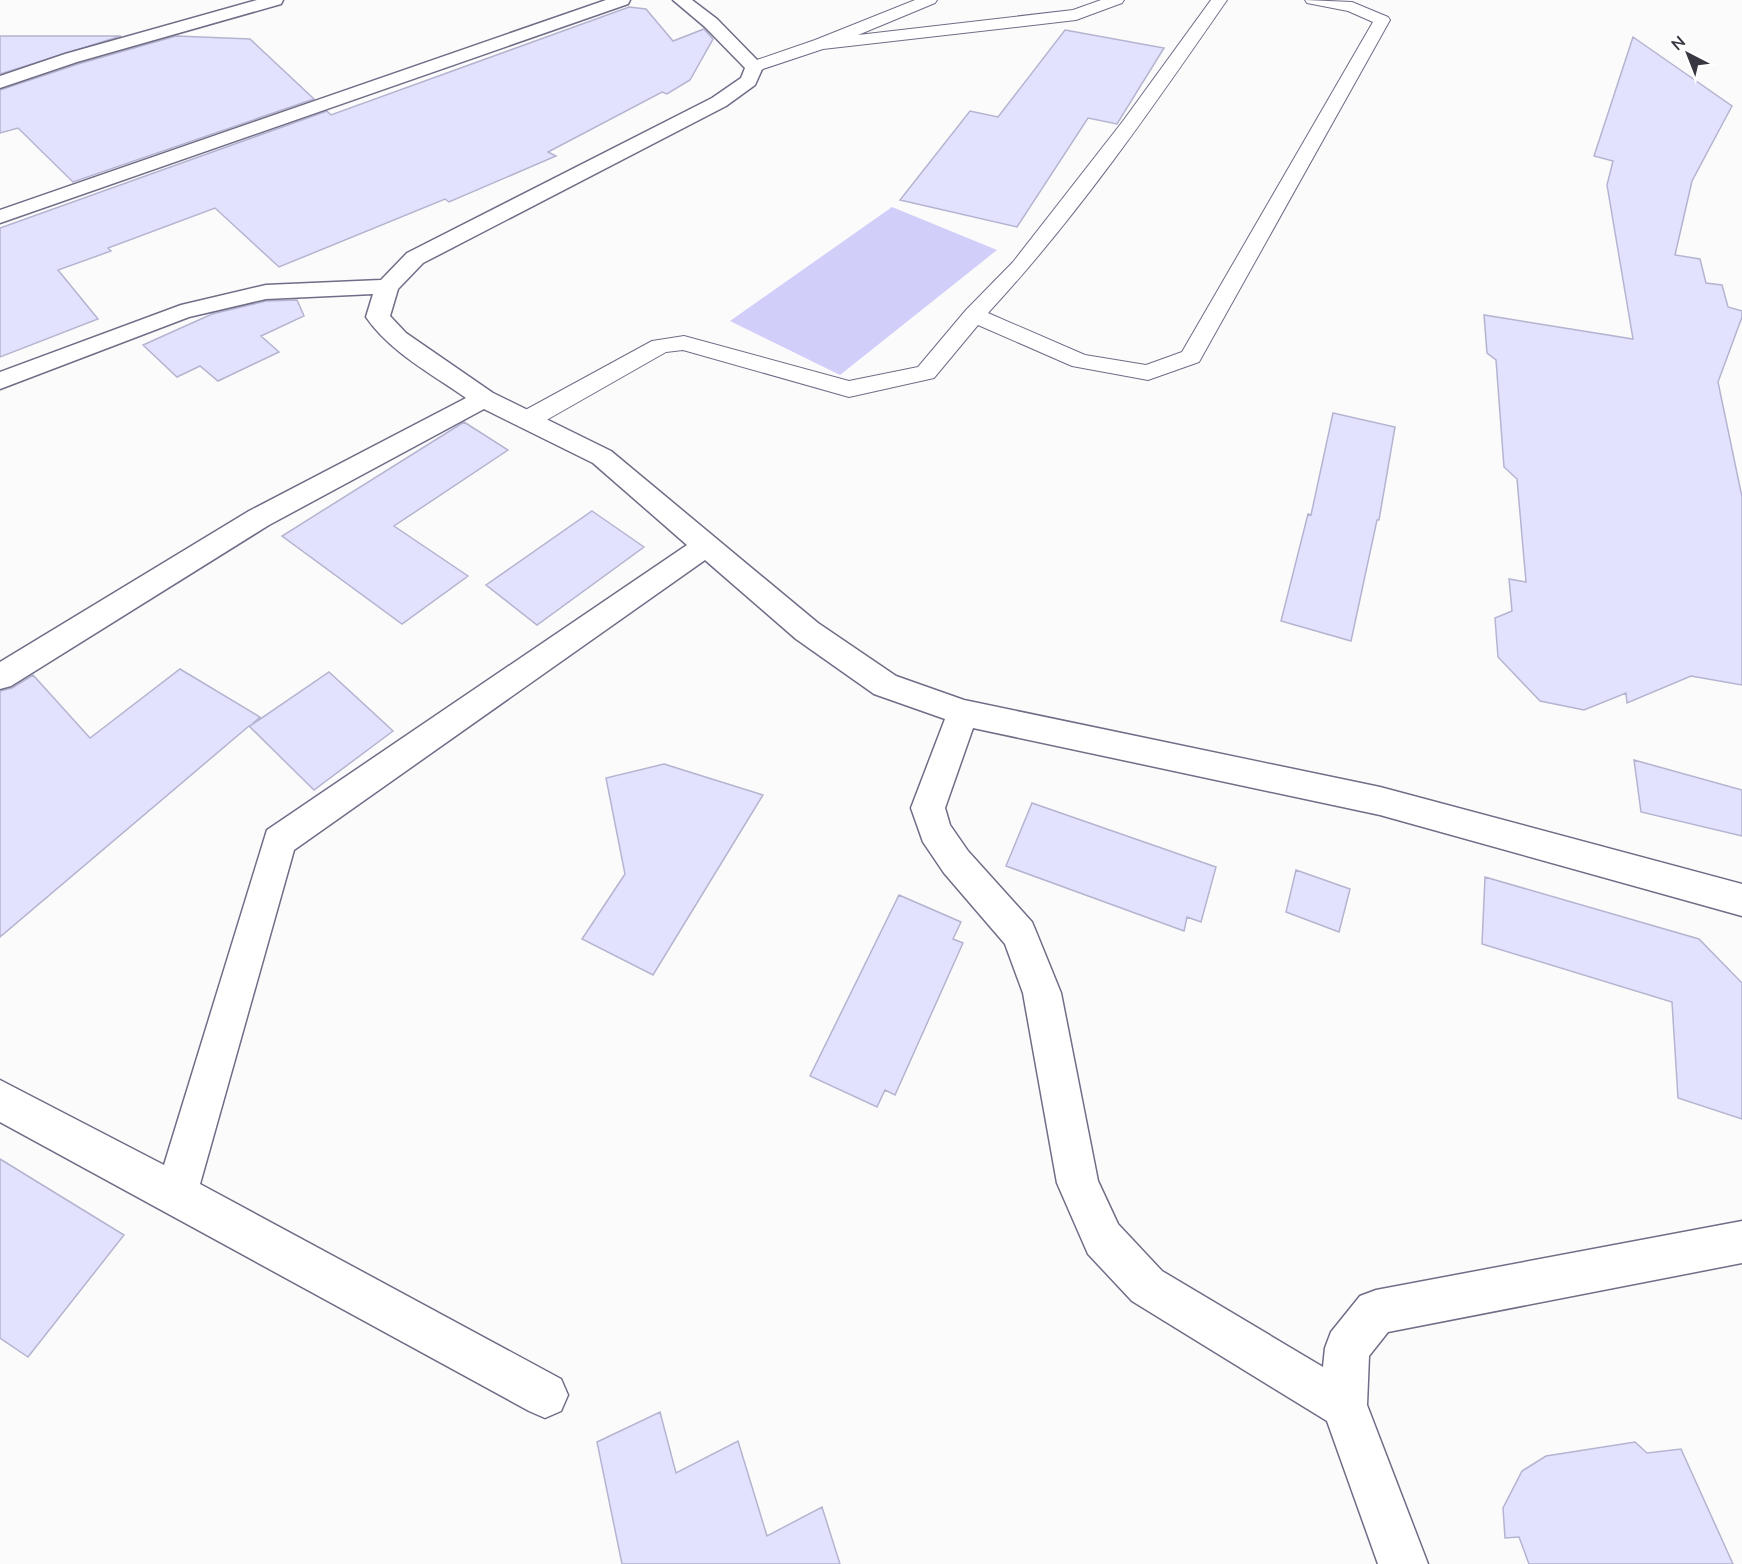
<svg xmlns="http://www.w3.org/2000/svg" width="1742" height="1564" font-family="Mulish,sans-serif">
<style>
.green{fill:#d1cefa}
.building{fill:#e3e2fe;stroke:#b5b4d0;stroke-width:1.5}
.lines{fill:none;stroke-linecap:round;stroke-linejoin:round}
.service-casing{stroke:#6f6d87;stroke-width:2}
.minor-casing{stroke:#6f6d87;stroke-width:3}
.service{fill:#fff;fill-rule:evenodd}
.minor{fill:#fff;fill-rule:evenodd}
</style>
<rect width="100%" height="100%" fill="#fbfbfb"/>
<path class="green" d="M892 207 997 250 840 375 730 321Z"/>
<path class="building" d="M629 7 646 9 673 41 704 29 713 39 690 80 667 94 662 92 548 152 556 156 449 202 445 199 279 267 215 208 108 248 111 251 58 270 98 319 0 357V228L327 111 331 115Z
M1065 30 1164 48 1117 124 1088 118 1017 227 900 200 970 111 998 117Z
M0 36H121L0 74Z
M176 36 250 39 314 99 73 182 18 128 0 133V90L78 64Z
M1633 37 1732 106 1692 181 1675 255 1700 259 1706 283 1722 285 1728 307 1742 311V317L1718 382 1742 497V685L1691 676 1627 703 1626 693 1584 710 1540 701 1498 657 1495 618 1512 611 1509 579 1526 582 1517 479 1504 467 1496 360 1487 353 1484 315 1633 339 1607 185 1613 161 1594 156Z
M297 300 304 316 261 336 279 352 218 381 200 366 177 377 143 345 212 314 266 301Z
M1333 413 1395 427 1379 520H1377L1351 641 1281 621 1308 514 1311 515Z
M464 422 508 450 394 526 468 576 402 624 282 536Z
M592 511 644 547 537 625 486 585Z
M180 669 260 717 250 726 329 672 393 731 314 790 249 726 0 937V691L12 688 33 675 90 738Z
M1634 760 1742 790V836L1641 812Z
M664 764 763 795 653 975 582 939 625 874 606 778Z
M1032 803 1216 867 1201 922 1187 917 1184 931 1006 866Z
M1296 870 1350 889 1339 932 1286 912Z
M1485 877 1699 939 1742 983V1119L1678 1098 1672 1002 1482 944Z
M899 895 961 922 953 939 963 943 895 1095 885 1090 877 1107 810 1076Z
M0 1159 124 1235 28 1357 0 1338Z
M660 1412 676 1473 738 1441 767 1536 822 1507 840 1564H622L597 1442Z
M1635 1442 1647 1453 1681 1449 1733 1564H1529L1519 1537 1505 1538 1503 1508 1522 1471 1546 1456Z"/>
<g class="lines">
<g class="service-casing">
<path id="service" d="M915 0H937L935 3 858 35 1073 10 1101 0H1124L1122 3 1076 20 823 49 754 72 748 71 745 67 748 63 815 40Z
M1211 0H1227C1153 107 1077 217 988 313L1085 355 1146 365 1182 352 1373 22 1348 11 1307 3 1305 0 1352 2 1388 17 1390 20 1199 362 1148 380 1072 366 978 325 934 378 849 397 683 350 666 352 536 426 527 428 518 426 515 420 518 414 652 341 684 336 849 381 918 367 966 310 1013 262 1123 121Z"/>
</g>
<g class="minor-casing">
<path id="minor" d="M257 0H283L281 4 77 62 0 88V76L65 54Z
M606 0H630L628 4 0 223V210Z
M673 0H692L717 19 760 63 763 67 755 85 726 106 423 263 398 289 390 316 406 333 493 393 611 451 818 623 896 676 964 700 1380 787 1742 884V916L1380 815 973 728 945 808 950 825 968 851 1032 922 1037 934 1061 993 1098 1181 1118 1224 1162 1271 1323 1367 1325 1348 1331 1332 1360 1296 1376 1290 1742 1221V1263L1388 1332 1369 1356 1367 1405 1428 1564H1378L1327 1421 1132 1301 1088 1254 1057 1183 1023 993 1005 944 944 873 923 842 911 808 945 719 874 694 796 639 705 560 294 850 200 1184 561 1379 568 1395 561 1411 545 1418 529 1411 0 1122V1080L164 1165 267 830 687 545 593 463 484 409 269 525 11 686 0 689V662L249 511 466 398C432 374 390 352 366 317L373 294 266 299 189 317 0 389V372L181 305 266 285 381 280 407 253 712 98 741 78 745 68 705 27Z"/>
</g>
<use href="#service" class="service"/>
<use href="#minor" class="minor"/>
</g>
<g transform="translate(1688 54) rotate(318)" stroke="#ffffff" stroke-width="4.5" paint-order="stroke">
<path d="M0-4.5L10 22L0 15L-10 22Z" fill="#383742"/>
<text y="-9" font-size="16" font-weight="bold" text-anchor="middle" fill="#383742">N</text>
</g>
</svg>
